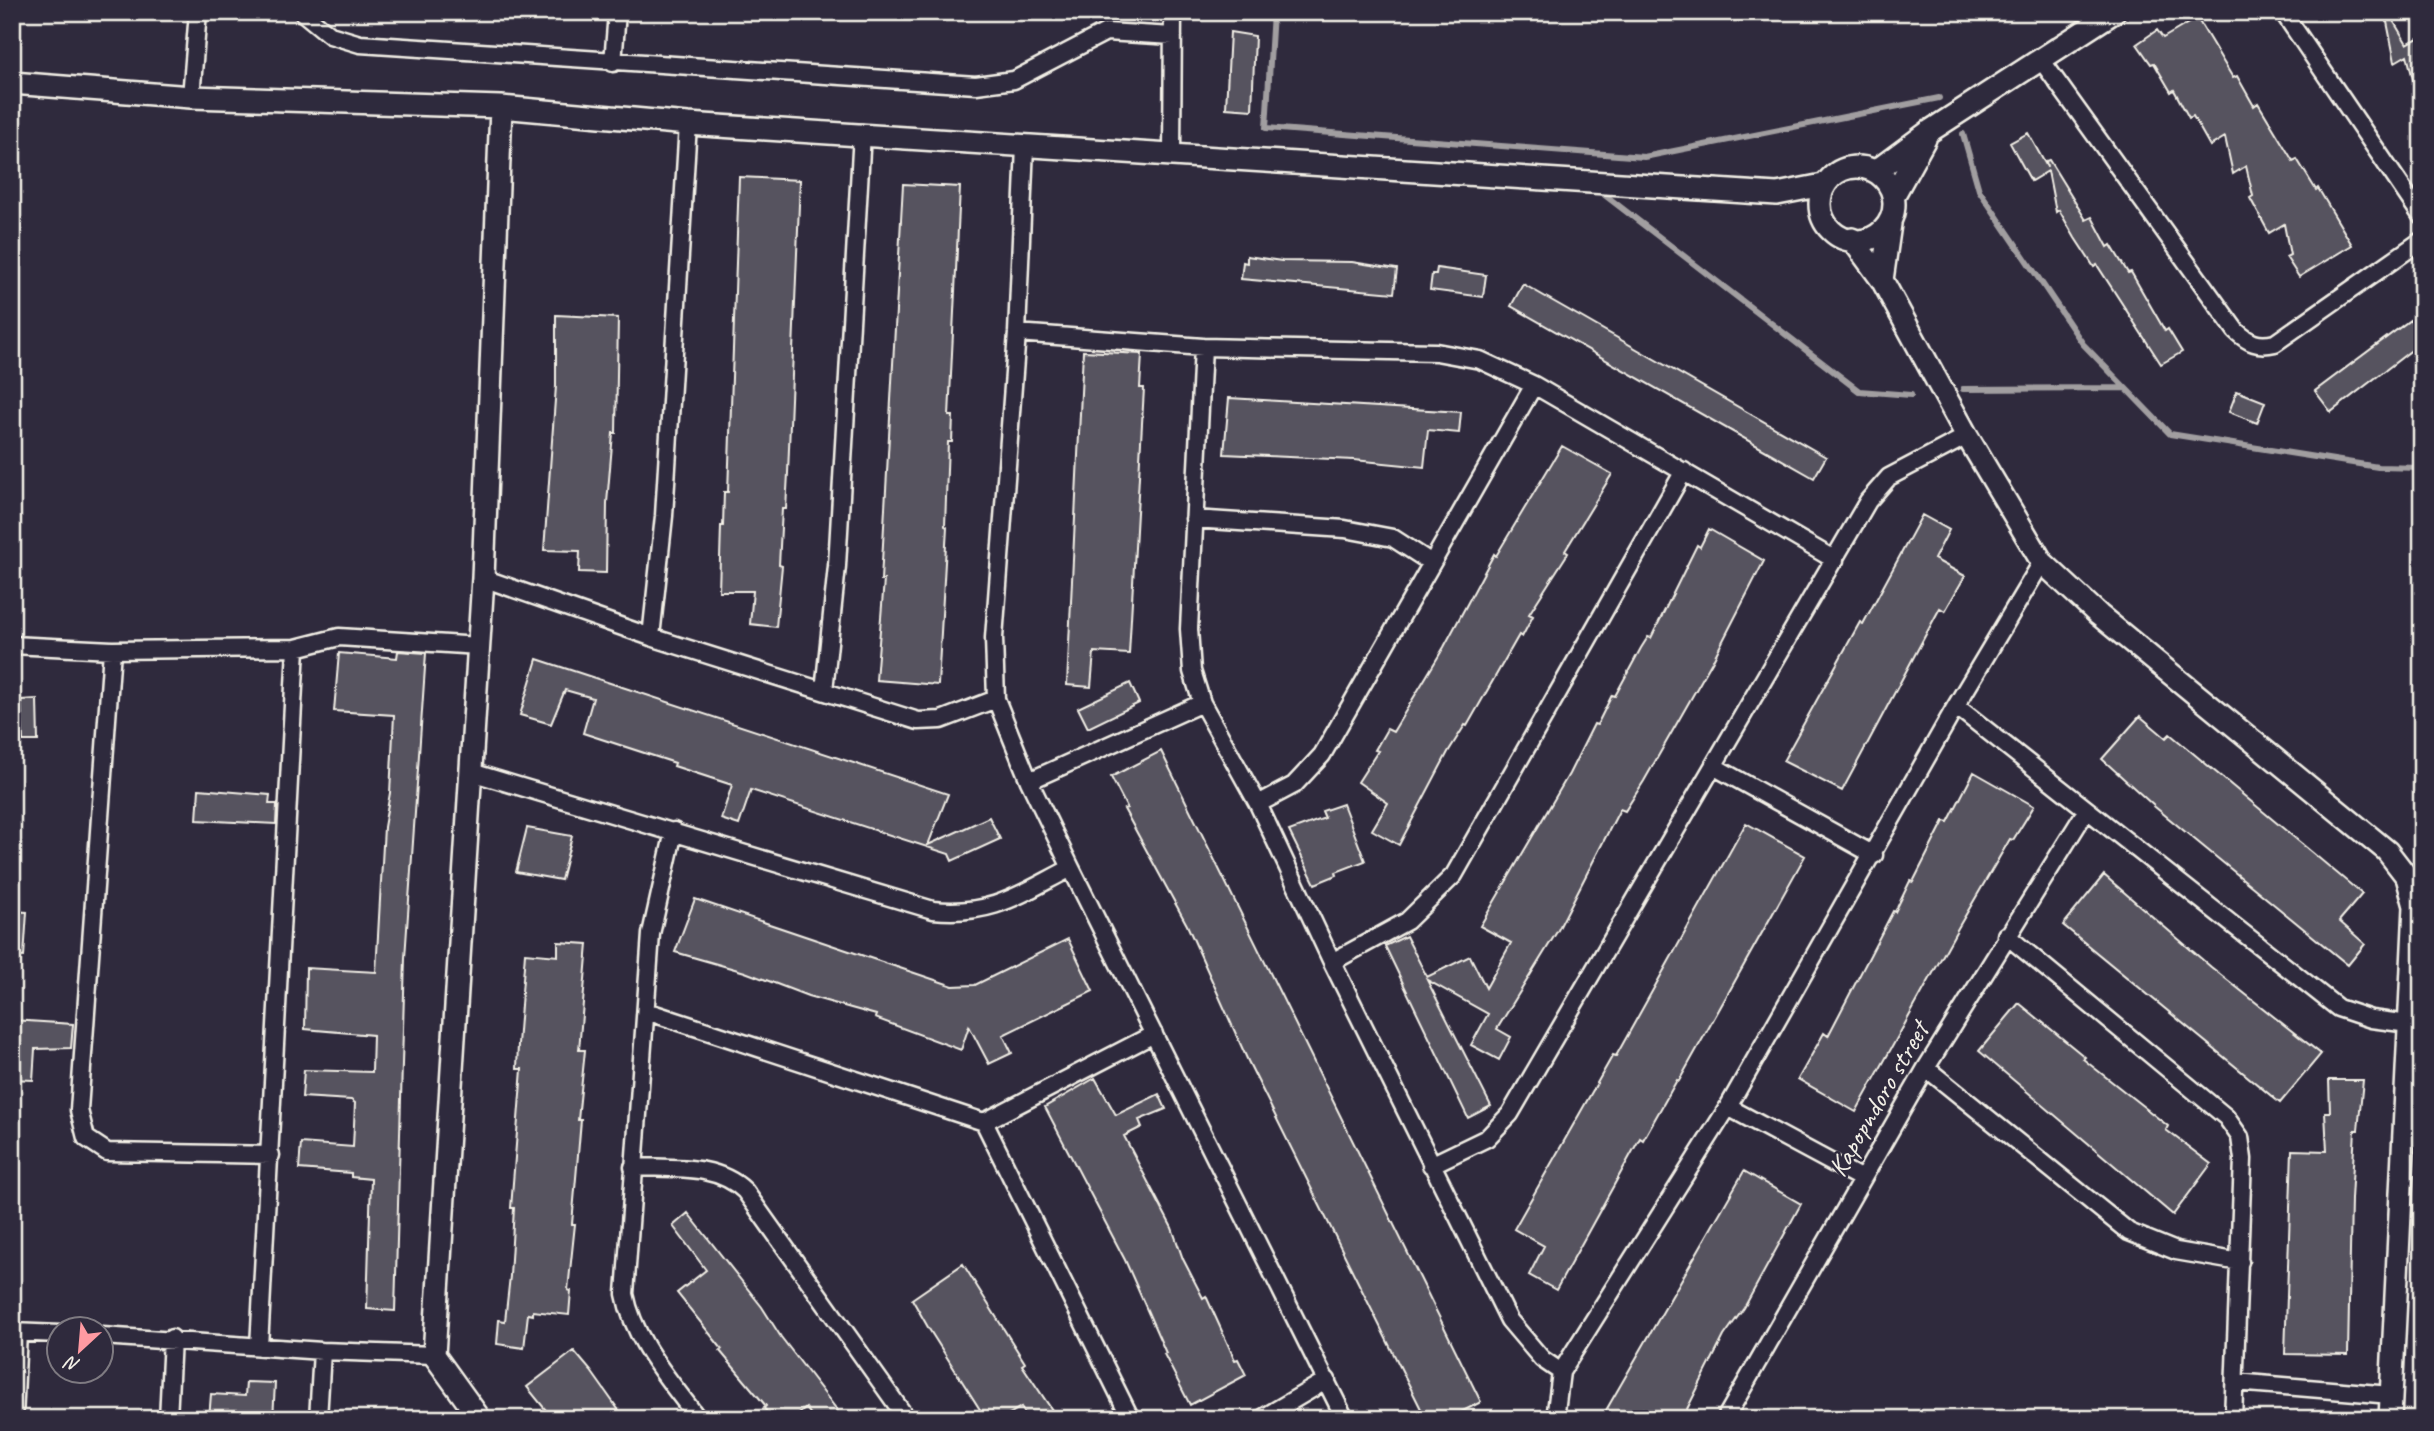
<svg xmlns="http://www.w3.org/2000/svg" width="2434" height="1431" font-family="Caveat,sans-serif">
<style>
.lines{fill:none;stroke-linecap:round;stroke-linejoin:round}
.stream{stroke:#a19ea0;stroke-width:6}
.building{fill:#56525f;stroke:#f4f1e8;stroke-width:2}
.street-casing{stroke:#f4f1e8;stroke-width:21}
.secondary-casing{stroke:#f4f1e8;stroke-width:26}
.street{stroke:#2f2a3d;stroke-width:16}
.secondary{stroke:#2f2a3d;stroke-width:21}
.labels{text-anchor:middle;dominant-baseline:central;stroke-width:5;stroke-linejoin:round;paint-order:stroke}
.street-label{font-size:28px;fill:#f4f1e8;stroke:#2f2a3d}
</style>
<rect width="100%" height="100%" fill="#2f2a3d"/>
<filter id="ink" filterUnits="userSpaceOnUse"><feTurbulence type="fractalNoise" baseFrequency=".0143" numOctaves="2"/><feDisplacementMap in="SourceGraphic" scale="14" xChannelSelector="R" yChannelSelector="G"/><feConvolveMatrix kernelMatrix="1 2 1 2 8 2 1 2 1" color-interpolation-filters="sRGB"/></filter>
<g filter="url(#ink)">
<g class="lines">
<path class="stream" d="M1273 12 1266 128 1644 157 1939 98
M1963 134 1979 190 2083 344 2170 434 2378 467 2422 468
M1597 189 1859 391 1911 395
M1963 389 2125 388"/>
</g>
<path class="building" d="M2385 12H2388L2407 44 2422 36V90L2416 91 2407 55 2395 62Z
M2197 18 2233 78 2237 76 2254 106 2258 103 2293 161 2297 159 2316 190 2318 188 2352 245 2299 277 2286 257 2290 255 2284 224 2269 233 2250 198 2253 196 2246 166 2233 174 2225 137 2210 146 2193 116 2189 118 2174 90 2171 92 2154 63 2151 64 2137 44 2157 30 2163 38Z
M1230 32 1255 36 1252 110 1226 108Z
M2028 133 2047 167 2046 161 2049 160 2086 220 2092 217 2108 247 2111 245 2128 273 2131 272 2165 331 2168 329 2182 352 2161 364 2097 265 2094 267 2075 238 2059 210 2056 212 2048 171 2031 181 2010 143Z
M739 177 800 180 788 473 786 509H782L779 565 782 566 776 627 750 624 753 591H719L721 526H723L724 492H728Z
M903 184 960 187 949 416H953L952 442H948L945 526 947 527 938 685 876 680 884 580H881Z
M1247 256 1282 261 1352 262 1397 269 1394 293 1241 279 1243 262 1247 263Z
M1437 268 1486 275 1483 297 1430 290 1432 274H1436Z
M1523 284 1826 457 1814 478 1511 306Z
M556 315 618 318 616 433H613L607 503 606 573 579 572 580 551 544 550 556 386Z
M2410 320 2422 335V342L2331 412 2315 391Z
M1083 351 1142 354 1140 388H1144L1129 654 1094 652 1091 687 1067 685Z
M2237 391 2265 402 2257 423 2229 412Z
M1229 398 1461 412 1459 433 1428 430 1424 467 1354 460 1224 454Z
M1562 446 1612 474 1565 551 1568 553 1529 614 1533 616 1522 637 1519 635 1467 726 1465 725 1448 752 1399 845 1372 830 1388 803 1358 782 1378 751 1375 750 1387 729 1393 732 1444 647 1494 554 1496 556Z
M1922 515 1949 530 1934 559 1965 576 1945 611 1940 608 1842 791 1783 761 1860 622 1863 624Z
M1709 529 1764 561 1713 660 1644 781 1625 811 1620 809 1558 930 1497 1029 1511 1037 1499 1060 1471 1045 1488 1014 1427 980 1491 1106 1468 1118 1385 946 1406 936 1427 977 1470 956 1486 988 1511 943 1480 926 1569 774 1594 724 1597 725 1612 695 1615 696 1641 648 1648 637 1651 638 1697 545 1700 547Z
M398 651 426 653 405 958 395 1311 367 1309 371 1179 351 1177V1173L299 1169 301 1143 353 1147 355 1103 351 1100 302 1097 304 1070 372 1072 373 1035 305 1029 306 968 376 972 384 827 390 793 394 715 334 711 339 653 397 658Z
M537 659 948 794 928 845 989 817 1000 839 952 861 949 854 751 790 739 825 721 819 732 785 674 766 675 763 583 733 593 698 565 690 551 724 520 715Z
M1130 683 1139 703 1088 728 1078 708Z
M37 699 38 741H23L21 700Z
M2140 716 2166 738 2170 734 2362 894 2339 921 2365 944 2348 965 2155 807 2102 759Z
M1161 751 1481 1402 1461 1412 1443 1419H1426L1248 1061 1187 925 1124 809 1127 808 1111 777Z
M1974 772 2034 806 2013 840 2010 839 1958 928 1856 1112 1798 1079 1824 1033 1828 1036 1893 911 1895 912 1910 881 1913 882 1944 821 1948 822Z
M199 789 270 795 269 804H277L276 824 197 820Z
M1343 804 1365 861 1336 872 1337 875 1315 884 1289 831 1325 818 1322 811Z
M1746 823 1805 856 1679 1081 1677 1080 1643 1140 1640 1138 1556 1290 1529 1275 1544 1246 1514 1229 1613 1055 1616 1056Z
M527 828 572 836 561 880 516 872Z
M2104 875 2211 967 2321 1054 2280 1103 2063 925Z
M695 899 953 986 975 985 1068 939 1093 991 1003 1035 1012 1053 989 1064 969 1026 961 1050 875 1018 876 1015 808 996 745 972 675 952Z
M12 911 27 912 24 957 12 956Z
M558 942 588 944 579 1050H585L578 1120H581L572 1224H575L568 1290 571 1291 569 1315 533 1311V1315L528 1314 524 1348 497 1344 499 1320 505 1321 510 1276 514 1208H511L522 1069H517L518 1044 525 953 558 956Z
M2019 1003 2085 1057 2083 1059 2168 1126 2166 1130 2211 1164 2173 1215 1979 1051Z
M12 1020 73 1024 71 1048 35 1049 33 1080 12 1079Z
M1095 1078 1116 1115 1159 1094 1166 1109 1139 1120 1142 1127 1124 1136 1172 1228 1183 1259 1203 1298 1206 1296 1235 1360 1238 1359 1246 1375 1190 1405 1164 1354 1166 1353 1125 1260 1045 1107Z
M2329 1080H2363L2358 1130H2355L2351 1199 2348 1355 2285 1354 2292 1150 2327 1151 2325 1112H2330Z
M1744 1171 1801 1204 1744 1308 1724 1336 1682 1419H1659L1643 1409 1637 1419H1601Z
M688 1213 762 1307 781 1337 844 1419H814L806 1408 793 1419H772L764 1408 766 1406 720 1351 722 1349 677 1293 706 1270 673 1226Z
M963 1264 1025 1363 1022 1365 1058 1419H1028L1021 1407 1001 1419H986L929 1329 912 1299Z
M574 1351 591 1371 625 1419H553L527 1387Z
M246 1382 275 1383 273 1419H209L211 1394 245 1396Z"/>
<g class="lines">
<g class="street-casing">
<path id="street" d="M302 12 330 35 360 44 976 85 1014 80 1106 32 1173 36
M2283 12 2422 217
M2042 61 2236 331C2249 343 2258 347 2275 343L2422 240
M613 63 617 12
M191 97 198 12
M1025 146 1017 333 994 638 996 699 1029 781 1071 868 1345 1419
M1172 155 1173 12
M1017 333 1203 347 1436 352 1480 360 1534 385 1835 560
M1203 347 1189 629 1192 671 1202 703 1258 804 1332 962 1509 1320 1542 1359 1561 1372
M1194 519 1345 529 1393 538 1430 562
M483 578 651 637 918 721 941 720 996 699
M651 637 664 516 688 124
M12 645 112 650 296 648 259 1347
M296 648 339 637 479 646
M112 650 79 1110 86 1138 107 1152 271 1155
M824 691 837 566 862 133
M1956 706 2338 1008 2371 1019 2409 1024
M1715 767 1874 855
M471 772 933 910C993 916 1020 894 1071 868
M1029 781 1202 703
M1258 804 1294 785 1322 755 1534 385
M674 831 651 934 625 1294C634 1342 670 1380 698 1419
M2006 935 2226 1117 2240 1137 2243 1159 2233 1419
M1332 962 1407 921 1454 875 1684 471
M646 1011 984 1122 1154 1034
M1926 1068 2129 1232 2176 1251 2240 1262
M1728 1107 1862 1179
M984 1122 1131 1419
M1431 1165 1487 1138 1510 1114 1868 501 1889 477 1967 436
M633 1167C672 1169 716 1163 745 1191L907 1419
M12 1332 60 1334
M102 1336 322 1351 434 1355
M2235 1382 2391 1395
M14 1419 18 1332
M168 1419 172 1338
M318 1419 322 1351
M1261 1419 1327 1380
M1555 1419 1561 1372 1728 1107 1956 706 2042 562
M1725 1419 1926 1068 2086 811"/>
</g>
<g class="secondary-casing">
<path id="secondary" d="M12 83 191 97 501 107 688 124 1777 194 1823 185
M1820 204a37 37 0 1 1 74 0a37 37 0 1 1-74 0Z
M1876 171 1930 131 2114 12
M1894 195 1925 139
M1852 239 1882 280 1967 436 2042 562 2099 615 2387 851 2407 877 2415 906 2390 1419
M1882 280 1890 224
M480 1419 434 1355 483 578 501 107"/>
</g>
<use href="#street" class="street"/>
<use href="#secondary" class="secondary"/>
</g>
</g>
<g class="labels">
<g class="street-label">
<text transform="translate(1878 1099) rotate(-60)">Kapopndoro street</text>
</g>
</g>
<rect width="2434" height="1431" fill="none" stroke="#2f2a3d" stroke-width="42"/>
<rect x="21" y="21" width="2392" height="1389" fill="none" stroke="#f4f1e8" stroke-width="2.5" filter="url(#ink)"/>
<g transform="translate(80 1350) rotate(206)"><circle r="33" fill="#2f2a3d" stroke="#7e7a81" stroke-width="2"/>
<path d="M0-5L12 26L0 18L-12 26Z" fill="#ff9aa2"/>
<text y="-10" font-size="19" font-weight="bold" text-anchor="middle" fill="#f4f1e8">N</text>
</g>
</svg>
